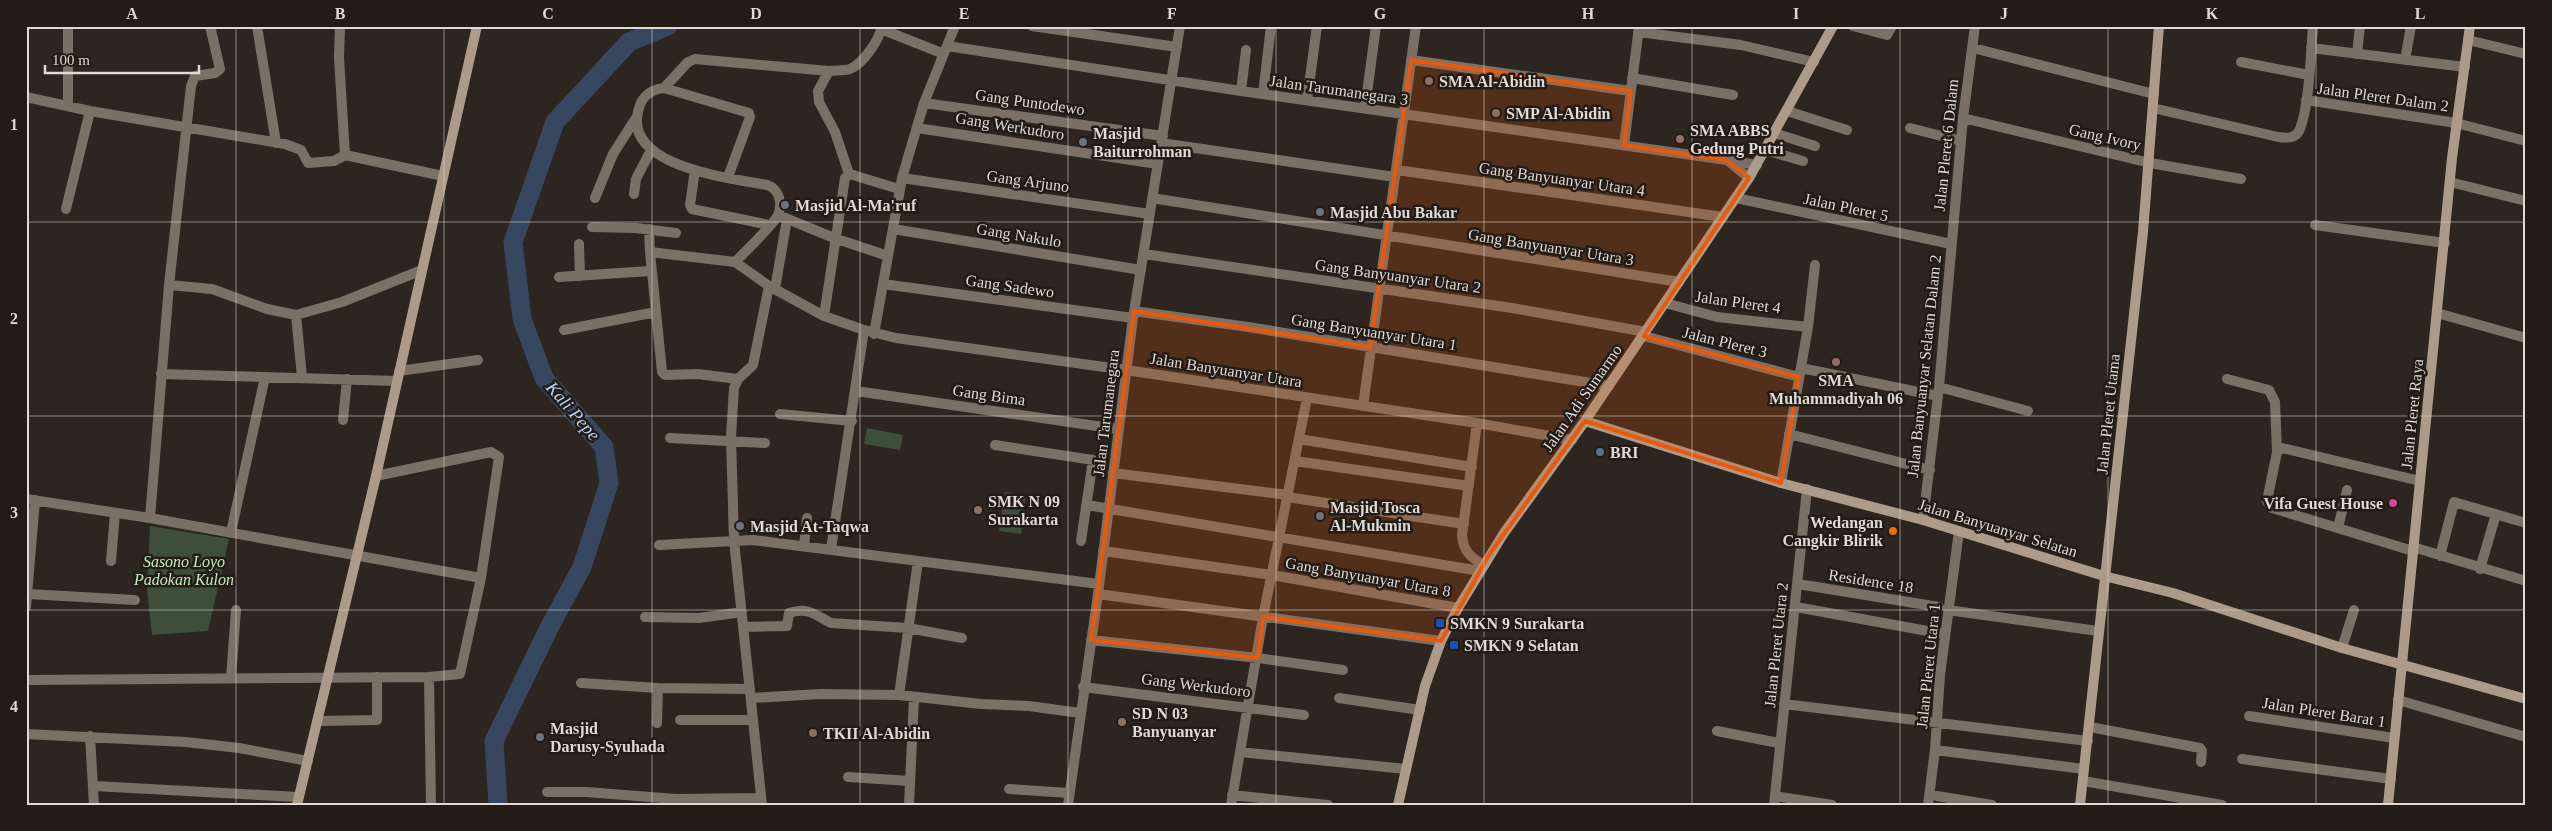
<svg xmlns="http://www.w3.org/2000/svg" width="2552" height="831" font-family="Georgia,serif">
<style>
.green{fill:#3d4f3b}
.lines{fill:none;stroke-linecap:round;stroke-linejoin:round}
.river{stroke:#37475f;stroke-width:19}
.street{stroke:#7b7066;stroke-width:10}
.secondary{stroke:#ac9a8a;stroke-width:10}
.marked{fill:#e8590c;fill-opacity:0.2;stroke:#e8590c;stroke-width:4;stroke-linejoin:round}
.grid{fill:none;stroke:#dfdad6;stroke-width:1;stroke-opacity:0.55}
.education-dot{fill:#8d6e63;stroke:#231b15;stroke-width:2}
.worship-dot{fill:#6b7280;stroke:#231b15;stroke-width:2}
.service-dot{fill:#5c6f8a;stroke:#231b15;stroke-width:2}
.hotel-dot{fill:#d1479c;stroke:#231b15;stroke-width:2}
.food-dot{fill:#e8710a;stroke:#231b15;stroke-width:2}
.transit-dot{fill:#1a4fb4;stroke:#231b15;stroke-width:2}
.labels{text-anchor:middle;dominant-baseline:central;stroke-width:5;stroke-linejoin:round;paint-order:stroke}
.poi-label{font-size:16px;font-weight:bold;fill:#dfdad6;stroke:#231b15;text-anchor:start}
.street-label{font-size:16px;fill:#dfdad6;stroke:#231b15}
.park-label{font-size:16px;font-style:italic;fill:#c1ebbd;stroke:#231b15}
.water-label{font-size:18px;font-style:italic;fill:#b8d2f9;stroke:#231b15}
.neatline{fill:none;stroke:#dfdad6;stroke-width:2}
.grid-label{font-size:16px;text-anchor:middle;font-weight:bold;fill:#dfdad6}
</style>
<rect width="100%" height="100%" fill="#2d251f"/>
<path class="green" d="M867 428 903 435 900 450 864 444Z
M1005 492 1026 495 1021 534 999 531Z
M150 526 229 539 208 631 152 635 147 590Z"/>
<g class="lines">
<path class="river" d="M498 805 494 741 550 626 582 567 609 483 604 447 544 378 522 319 513 242 555 122 629 42 668 26"/>
<path class="street" d="M257 26 276 143
M340 26 339 58 345 155
M1032 26 1177 47
M1853 26 1887 35 1892 26
M881 29 944 54
M1638 32 1741 45 1814 62
M2468 40 2526 54
M947 46 1241 91 1727 160 1749 178
M1973 48 2154 94
M2311 48 2465 67
M2357 54 2360 26
M1411 60 1631 91
M2405 60 2411 26
M2241 62 2309 75
M829 71 818 91 819 102 835 132 849 174
M1632 78 1733 95
M664 88 688 62 695 59 829 71C836 70 844 71 850 69 864 63 879 40 882 26
M1241 91 1246 50
M1263 94 1271 26
M26 97 90 111 285 144 301 150 308 163 334 161 345 155 443 176
M1307 100 1317 26
M2306 100 2456 123 2526 141
M924 103 1163 136
M68 105V26
M1365 108 1376 26
M2153 108 2278 137C2286 138 2295 139 2299 131 2309 110 2311 51 2313 26
M1787 111 1847 130
M1963 118 2150 163 2241 179
M917 128 1158 164
M1910 128 1961 141
M1774 133 1815 146
M1161 143 1395 177
M1624 145 1639 27
M1765 150 1803 161
M1728 160 1757 165
M695 170 690 205 692 209 769 225
M1397 170 1723 217
M728 177 750 117 749 113 664 88C652 89 642 96 639 108 620 167 731 178 767 185 779 189 783 203 778 215 774 224 744 253 735 262
M902 178 1150 214
M2450 182 2526 201
M634 194 636 179 651 150
M595 198 613 154 636 118
M1152 198 1679 282
M1736 198 1951 244
M66 209 90 111
M778 215 834 238 888 256
M2315 225 2445 243
M592 227 636 228 676 233
M649 229 650 252
M893 229 1141 270
M579 244 580 276
M1144 254 1512 308 1646 332
M559 277 650 271
M883 284 1133 318
M169 285 212 289 267 309 296 315 342 302 422 270
M775 289 787 219
M1665 303 1717 317 1808 327
M1134 311 1248 327 1609 386
M2437 313 2526 338
M296 315 302 377
M824 316 845 178 849 174 853 175 899 189
M564 330 656 312
M874 334 902 178 924 103 955 26
M1644 336 1799 377
M1801 368 1938 396
M399 371 478 360
M161 374 397 381
M738 379 698 374 665 375 662 372 650 252 735 262 769 286 824 316 864 330 896 338 1126 370 1477 423 1572 440
M2227 379 2269 390 2275 402 2277 452
M1939 387 2028 411
M856 391 1117 429
M1363 406 1416 26
M780 414 852 421
M343 420 347 379
M1477 423 1462 535C1463 551 1471 558 1484 565
M1789 434 1930 470
M670 438 765 443
M1299 439 1472 467
M995 445 1093 460 1081 541
M1295 461 1469 486
M1113 473 1288 495
M1781 483 1808 327 1815 265
M1287 497 1464 524
M26 499 150 518 481 578
M1087 505 1480 571
M150 518 169 285 191 86 195 76 215 73 220 69 210 26
M1923 520 1939 387 1963 118 1975 26
M2338 528 2347 490
M231 532 265 377
M659 545 753 540 1099 584
M804 546 807 518
M2413 547 2526 581
M831 549 864 330
M1103 551 1272 575 1458 608
M2413 551 2272 508 2267 501 2277 452 2282 448 2420 481
M2440 556 2454 502 2526 523
M111 561 115 513
M2480 569 2496 514
M1798 584 1939 607
M28 594 135 600
M1098 594 1441 641
M26 607 35 500
M1796 607 1944 634
M1948 610 2098 631
M645 617 699 618 742 612
M743 627 787 626 789 613C807 606 817 616 831 623L908 628 962 638
M1091 640 1258 658 1343 670
M2342 648 2354 610
M429 677 431 805
M231 678 236 610
M26 680 429 677 460 674 481 578 499 457 491 452 376 476
M581 683 658 688 750 689
M1083 687 1304 715
M899 695 918 561
M751 698 821 694 899 695 981 704 1029 706 1080 713
M1339 698 1420 710
M2398 700 2526 737
M1784 704 2088 741
M2249 716 2394 738
M680 720H753
M318 721 377 720V677
M657 723 658 688
M2090 727 2200 748 2202 751 2201 762
M1717 731 1779 743
M26 734 186 742 239 748 308 761
M90 736 94 805
M1935 750 2084 769
M1240 752 1406 769
M2242 759 2391 779
M848 777 910 781
M2083 781 2222 805
M94 786 298 797
M1009 789 1069 793
M547 792H586L676 799 761 798
M1232 795 1328 805
M1775 796 1832 805
M1937 796 1992 805
M762 805 734 541 731 437 734 388 738 379 753 365 769 286
M909 805 914 698
M1068 805 1098 594 1133 318 1180 26
M1231 805 1263 617 1307 398
M1774 805 1807 489
M1928 805 1935 750 1940 675 1959 531"/>
<path class="secondary" d="M1585 421 1781 483 1923 520 2104 576 2173 593 2342 648 2526 699
M297 805 376 476 477 26
M1398 805 1425 686 1441 641 1458 608 1504 533 1585 421 1749 178 1833 26
M2080 805 2143 232 2159 26
M2388 805 2452 158 2470 26"/>
</g>
<path class="marked" d="M1411 60 1631 91 1624 145 1727 160 1749 178 1644 336 1799 377 1781 483 1585 421 1489 555 1441 641 1263 617 1258 658 1091 640 1134 311 1370 347Z"/>
<path class="grid" d="M236 26V805M444 26V805M652 26V805M860 26V805M1068 26V805M1276 26V805M1484 26V805M1692 26V805M1900 26V805M2108 26V805M2316 26V805M26 222H2526M26 416H2526M26 610H2526"/>
<g class="education-dot">
<circle cx="1429" cy="81" r="5"/>
<circle cx="1496" cy="113" r="5"/>
<circle cx="1680" cy="139" r="5"/>
<circle cx="1836" cy="362" r="5"/>
<circle cx="978" cy="510" r="5"/>
<circle cx="1122" cy="722" r="5"/>
<circle cx="813" cy="733" r="5"/>
</g>
<g class="worship-dot">
<circle cx="1083" cy="142" r="5"/>
<circle cx="785" cy="205" r="5"/>
<circle cx="1320" cy="212" r="5"/>
<circle cx="1320" cy="516" r="5"/>
<circle cx="740" cy="526" r="5"/>
<circle cx="540" cy="737" r="5"/>
</g>
<circle class="service-dot" cx="1600" cy="452" r="5"/>
<circle class="hotel-dot" cx="2393" cy="503" r="5"/>
<circle class="food-dot" cx="1893" cy="531" r="5"/>
<g class="transit-dot">
<rect x="1435" y="618" width="10" height="10" rx="2.5"/>
<rect x="1449" y="640" width="10" height="10" rx="2.5"/>
</g>
<g class="labels">
<g class="poi-label">
<text x="1439" y="81">SMA Al-Abidin</text>
<text x="1506" y="113">SMP Al-Abidin</text>
<text x="1690" y="130">SMA ABBS<tspan x="1690" dy="18">Gedung Putri</tspan></text>
<text x="1093" y="133">Masjid<tspan x="1093" dy="18">Baiturrohman</tspan></text>
<text x="795" y="205">Masjid Al-Ma'ruf</text>
<text x="1330" y="212">Masjid Abu Bakar</text>
<text x="1836" y="380" text-anchor="middle">SMA<tspan x="1836" dy="18">Muhammadiyah 06</tspan></text>
<text x="1610" y="452">BRI</text>
<text x="988" y="501">SMK N 09<tspan x="988" dy="18">Surakarta</tspan></text>
<text x="2383" y="503" text-anchor="end">Vifa Guest House</text>
<text x="1330" y="507">Masjid Tosca<tspan x="1330" dy="18">Al-Mukmin</tspan></text>
<text x="1883" y="522" text-anchor="end">Wedangan<tspan x="1883" dy="18">Cangkir Blirik</tspan></text>
<text x="750" y="526">Masjid At-Taqwa</text>
<text x="1450" y="623">SMKN 9 Surakarta</text>
<text x="1464" y="645">SMKN 9 Selatan</text>
<text x="1132" y="713">SD N 03<tspan x="1132" dy="18">Banyuanyar</tspan></text>
<text x="550" y="728">Masjid<tspan x="550" dy="18">Darusy-Syuhada</tspan></text>
<text x="823" y="733">TKII Al-Abidin</text>
</g>
<g class="street-label">
<text transform="translate(1339 90) rotate(8)">Jalan Tarumanegara 3</text>
<text transform="translate(2383 97) rotate(8)">Jalan Pleret Dalam 2</text>
<text transform="translate(1030 102) rotate(8)">Gang Puntodewo</text>
<text transform="translate(1010 126) rotate(9)">Gang Werkudoro</text>
<text transform="translate(2105 137) rotate(13)">Gang Ivory</text>
<text transform="translate(1946 145) rotate(-84)">Jalan Pleret 6 Dalam</text>
<text transform="translate(1562 179) rotate(8)">Gang Banyuanyar Utara 4</text>
<text transform="translate(1028 181) rotate(8)">Gang Arjuno</text>
<text transform="translate(1846 207) rotate(12)">Jalan Pleret 5</text>
<text transform="translate(1019 235) rotate(9)">Gang Nakulo</text>
<text transform="translate(1551 247) rotate(9)">Gang Banyuanyar Utara 3</text>
<text transform="translate(1398 276) rotate(8)">Gang Banyuanyar Utara 2</text>
<text transform="translate(1010 286) rotate(8)">Gang Sadewo</text>
<text transform="translate(1738 302) rotate(8)">Jalan Pleret 4</text>
<text transform="translate(1374 332) rotate(9)">Gang Banyuanyar Utara 1</text>
<text transform="translate(1725 342) rotate(14)">Jalan Pleret 3</text>
<text transform="translate(1924 366) rotate(-84)">Jalan Banyuanyar Selatan Dalam 2</text>
<text transform="translate(1226 370) rotate(9)">Jalan Banyuanyar Utara</text>
<text transform="translate(989 395) rotate(8)">Gang Bima</text>
<text transform="translate(1582 398) rotate(-55)">Jalan Adi Sumarmo</text>
<text transform="translate(1106 413) rotate(-83)">Jalan Tarumanegara</text>
<text transform="translate(2108 414) rotate(-84)">Jalan Pleret Utama</text>
<text transform="translate(2412 414) rotate(-84)">Jalan Pleret Raya</text>
<text transform="translate(1998 528) rotate(17)">Jalan Banyuanyar Selatan</text>
<text transform="translate(1368 577) rotate(10)">Gang Banyuanyar Utara 8</text>
<text transform="translate(1871 581) rotate(9)">Residence 18</text>
<text transform="translate(1776 645) rotate(-84)">Jalan Pleret Utara 2</text>
<text transform="translate(1928 666) rotate(-84)">Jalan Pleret Utara 1</text>
<text transform="translate(1196 685) rotate(7)">Gang Werkudoro</text>
<text transform="translate(2324 712) rotate(9)">Jalan Pleret Barat 1</text>
</g>
<g class="park-label">
<text x="184" y="561">Sasono Loyo<tspan x="184" dy="18">Padokan Kulon</tspan></text>
</g>
<g class="water-label">
<text transform="translate(573 411) rotate(49)">Kali Pepe</text>
</g>
</g>
<rect width="2552" height="831" fill="none" stroke="#231b15" stroke-width="55"/>
<path d="M45 65v8h154v-8" fill="none" stroke="#dfdad6" stroke-width="2.5"/>
<text x="52" y="65" font-size="15" fill="#dfdad6" stroke="#231b15" stroke-width="4" paint-order="stroke">100 m</text>
<rect x="28" y="28" width="2496" height="776" class="neatline"/>
<g class="grid-label">
<text x="132" y="19">A</text>
<text x="340" y="19">B</text>
<text x="548" y="19">C</text>
<text x="756" y="19">D</text>
<text x="964" y="19">E</text>
<text x="1172" y="19">F</text>
<text x="1380" y="19">G</text>
<text x="1588" y="19">H</text>
<text x="1796" y="19">I</text>
<text x="2004" y="19">J</text>
<text x="2212" y="19">K</text>
<text x="2420" y="19">L</text>
<text x="14" y="130">1</text>
<text x="14" y="324">2</text>
<text x="14" y="518">3</text>
<text x="14" y="712">4</text>
</g>
</svg>
